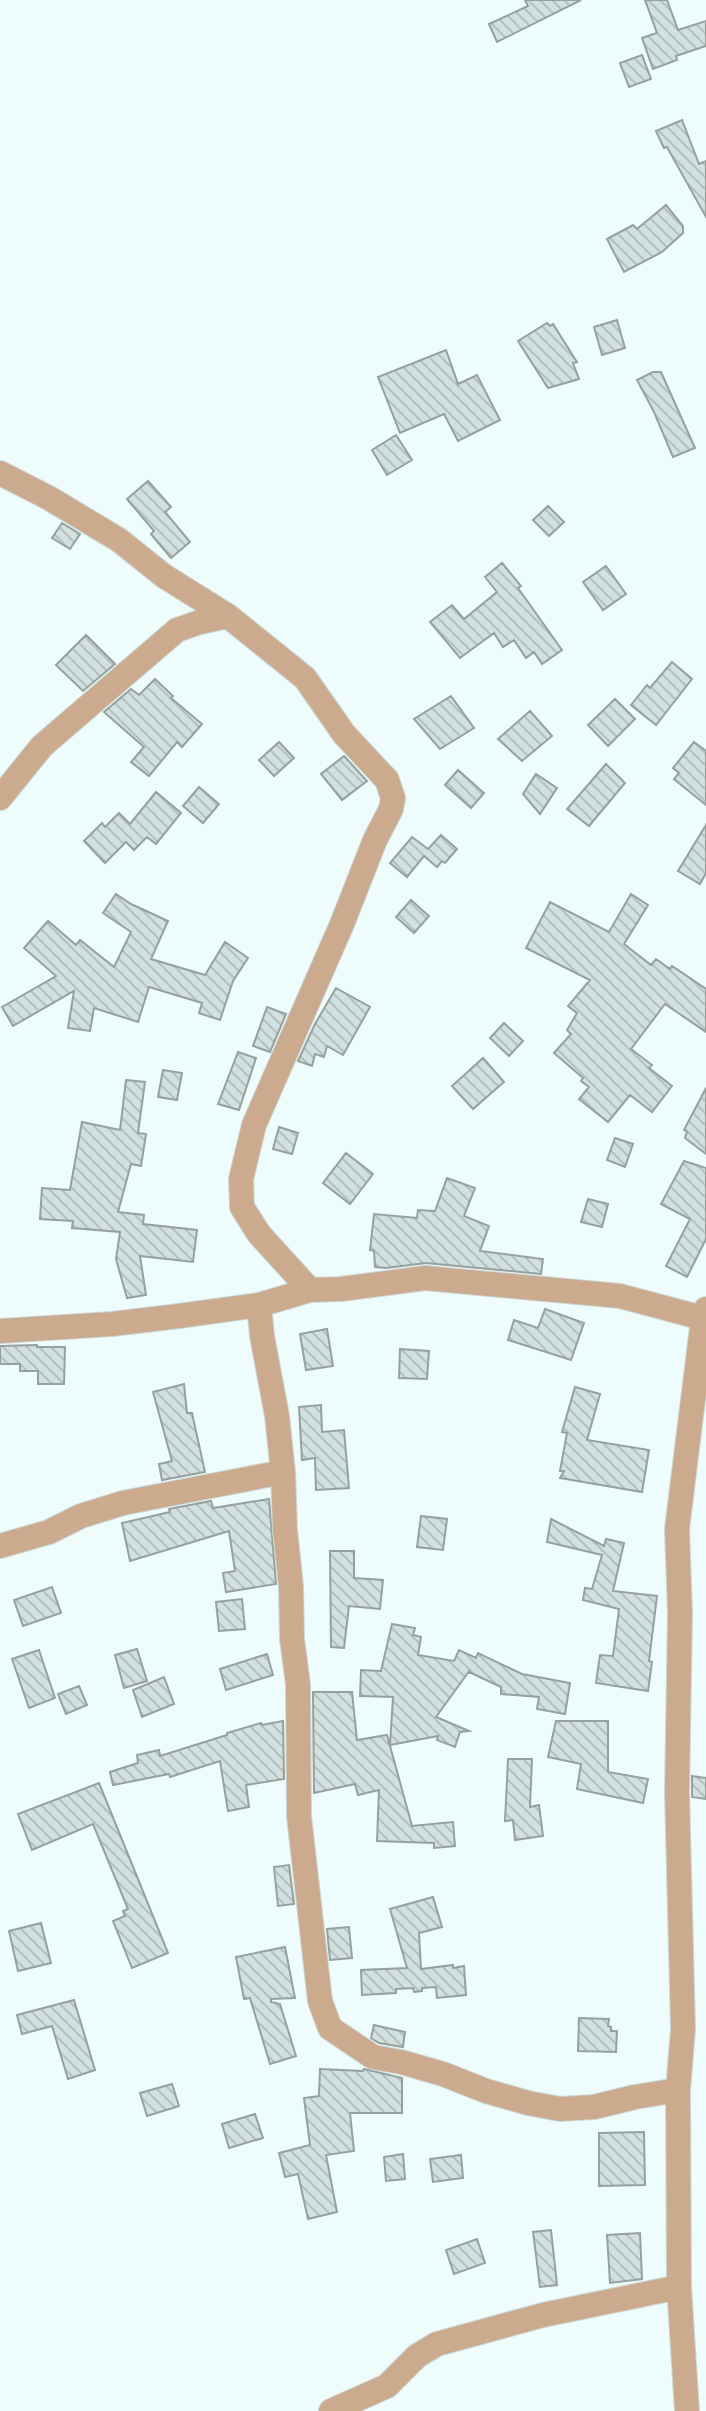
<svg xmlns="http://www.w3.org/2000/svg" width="706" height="2411" font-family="Inter,sans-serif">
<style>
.building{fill:url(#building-back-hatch);stroke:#94a19f;stroke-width:2}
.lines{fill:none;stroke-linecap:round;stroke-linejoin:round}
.minor-casing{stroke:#cbd8d7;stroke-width:26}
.minor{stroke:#cbaa8e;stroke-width:24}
</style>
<defs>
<pattern id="building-back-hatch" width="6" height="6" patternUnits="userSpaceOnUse" patternTransform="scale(2)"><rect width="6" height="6" fill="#d2e0df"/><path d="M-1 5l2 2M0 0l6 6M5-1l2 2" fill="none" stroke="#b5c1c0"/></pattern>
</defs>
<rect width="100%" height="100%" fill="#eefcfb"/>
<path class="building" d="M525 0H581L497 42 489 24 528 6Z
M645 0H667L678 30 706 21V46L676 56 677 60 653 69 642 38 657 33Z
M642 55 651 79 629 87 620 63Z
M682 120 699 164 706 161V217L667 147 664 148 656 131Z
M666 205 683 226V233L662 252 624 272 607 239 633 225 637 229Z
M617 320 625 348 602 355 594 327Z
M547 323 550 326 553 324 577 362 573 363 579 379 548 388 518 341Z
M446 350 458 384 477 375 500 420 458 441 444 414 400 433 378 377Z
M653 372H661L695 448 673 457 654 412 637 380Z
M396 435 412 460 387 475 372 450Z
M148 481 171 507 165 512 190 542 171 558 151 534 154 531 127 499Z
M548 506 564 522 549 536 533 520Z
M62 523 80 534 70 549 52 538Z
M502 563 521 586 518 588 562 650 542 664 534 652 526 658 514 640 503 647 494 633 460 658 430 622 452 605 464 619 497 592 485 577Z
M606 566 626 594 603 610 583 582Z
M86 635 115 664 83 691 56 665Z
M672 662 692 679 656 725 631 705 647 685 650 688Z
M155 679 173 696 171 698 202 724 182 747 177 742 149 776 131 762 144 747 104 712 131 689 139 695Z
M451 696 474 728 440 749 414 719Z
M615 699 635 719 608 746 588 725Z
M530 711 552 736 522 761 498 739Z
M279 742 294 758 274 776 259 760Z
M694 742 706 751V805L674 779 679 773 673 768Z
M344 756 367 781 342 800 321 774Z
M606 764 625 783 589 826 567 809Z
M458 770 484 793 471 808 445 785Z
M536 774 557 788 540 814 523 794Z
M199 787 219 804 203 823 183 806Z
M156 792 181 813 156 844 147 837 134 850 126 842 105 863 84 841 102 823 105 827 119 813 130 824Z
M706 825V873L700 884 678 871Z
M441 835 457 849 445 863 442 861 437 867 424 856 407 877 390 863 412 837 428 849Z
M116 894 131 904 168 921 151 959 205 975 225 942 248 958 233 981 220 1020 199 1013 202 1003 149 987 138 1022 94 1008 90 1031 68 1028 74 991 13 1026 2 1007 56 976 24 948 48 921 76 945 80 940 114 967 131 932 103 913Z
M631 894 648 905 624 944 651 965 656 959 670 969 672 966 706 989V1032L665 1004 631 1049 652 1065 649 1068 672 1086 652 1112 630 1095 608 1122 579 1099 589 1087 581 1081 583 1078 554 1053 571 1034 567 1030 577 1013 568 1006 590 980 526 948 550 902 609 932Z
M411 900 429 916 414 933 396 917Z
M336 988 370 1007 343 1055 327 1046 324 1057 315 1054 312 1066 298 1061 315 1024Z
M267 1007 286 1014 270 1052 253 1046Z
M504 1023 523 1041 509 1056 490 1038Z
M238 1052 256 1058 239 1110 218 1104Z
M483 1058 504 1082 473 1109 452 1086Z
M163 1070 182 1073 177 1100 158 1097Z
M126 1080 145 1082 138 1133 146 1134 141 1166 131 1164 118 1212 144 1215 143 1224 197 1230 193 1262 140 1256 146 1295 127 1298 116 1259 120 1232 72 1228 73 1221 40 1219 42 1188 70 1190 82 1122 120 1130Z
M706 1088V1154L685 1138 687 1132 684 1130Z
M279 1127 298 1133 292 1154 273 1149Z
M615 1138 633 1144 625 1167 607 1160Z
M346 1153 373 1174 350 1204 323 1183Z
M684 1161 706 1168V1239L687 1277 666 1266 690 1219 661 1204Z
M447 1178 475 1188 464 1216 489 1226 480 1251 543 1259 541 1274 426 1263 386 1268 375 1267 374 1251 370 1250 374 1214 417 1218 418 1210 435 1211Z
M588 1199 608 1204 602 1227 581 1222Z
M545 1309 584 1323 571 1360 508 1340 514 1320 538 1328Z
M327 1329 333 1366 306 1370 300 1334Z
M37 1345V1347H65L64 1384H38V1371H20V1364H0V1346Z
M400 1349 429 1351 427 1379 399 1378Z
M184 1384 187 1413H192L205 1472 162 1480 159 1464 172 1461 153 1392Z
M575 1387 600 1394 587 1440 649 1450 642 1492 560 1478 564 1471H560L567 1433 562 1432Z
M321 1405 322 1432 344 1430 349 1488 316 1490 315 1458 302 1460 299 1407Z
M269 1499 276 1584 226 1592 223 1573 235 1571 229 1531 130 1561 122 1523 170 1512 169 1509 211 1501 213 1508Z
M421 1516 447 1519 443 1550 417 1547Z
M551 1519 604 1546 606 1539 624 1543 613 1591 657 1596 649 1661 652 1662 648 1691 596 1683 600 1655 613 1656 619 1609 583 1600 585 1588 592 1589 602 1555 547 1542Z
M330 1551H354V1578L383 1580 380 1609 349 1606 344 1648 331 1647Z
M52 1587 61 1613 23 1626 14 1600Z
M242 1599 245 1629 219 1631 216 1602Z
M392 1624 415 1628 413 1635 421 1637 418 1655 454 1661 459 1650 476 1658 478 1653 522 1674 570 1683 565 1714 537 1709 539 1697 501 1694V1687L469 1672 470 1670 436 1717 469 1731 460 1732 455 1747 437 1740 438 1736 390 1745 393 1697 360 1696 361 1670 381 1671Z
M137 1649 147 1681 124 1688 115 1655Z
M39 1650 55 1698 29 1708 12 1659Z
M267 1654 273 1675 226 1690 220 1669Z
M164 1677 174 1704 142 1717 133 1690Z
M79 1686 87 1705 66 1714 58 1694Z
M313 1692H352L357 1740 387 1735 412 1826 453 1822 455 1846 434 1848V1843L377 1841 379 1790 358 1795 355 1784 314 1793Z
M283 1721 284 1779 246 1785 249 1807 228 1811 220 1761 170 1777 169 1774 113 1785 110 1772 138 1763 137 1755 159 1750 160 1756 227 1735V1733L261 1723 262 1725Z
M556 1721H608V1772L648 1779 643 1803 577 1789 581 1764 548 1757Z
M508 1759H532L530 1807 539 1805 543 1836 515 1840 513 1820 505 1821Z
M692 1776 706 1778V1799L692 1797Z
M99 1783 168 1953 132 1968 113 1921 125 1916 123 1911 128 1909 93 1824 32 1850 18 1814Z
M289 1865 294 1904 278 1906 274 1867Z
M433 1897 442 1927 419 1933 421 1969 453 1965V1968L464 1966 466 1995 437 1998 436 1987 422 1988V1991L414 1992 413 1988 396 1989V1993L362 1995 361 1970 407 1968 390 1909Z
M41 1923 51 1963 18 1971 9 1931Z
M349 1927 352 1958 330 1960 327 1929Z
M285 1947 295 1998 271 1999V2002L280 2004 296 2056 270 2064 250 1998 244 1999 236 1957Z
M74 2000 95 2070 68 2079 52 2026 22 2034 17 2015Z
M579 2018 609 2019 608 2026 611 2027V2031H617L616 2052 578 2051Z
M374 2025 405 2032 403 2047 379 2043 371 2038Z
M320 2069 363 2071 364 2069 402 2078V2113H350L354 2151 326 2155 337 2212 308 2219 298 2174 285 2177 279 2153 310 2145 304 2098 319 2096Z
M172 2084 179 2106 147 2116 140 2093Z
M255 2114 263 2138 229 2148 222 2124Z
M644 2132 645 2185 599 2186V2133Z
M403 2154 405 2179 386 2181 384 2157Z
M461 2155 463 2178 433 2182 430 2159Z
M551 2230 557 2285 540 2287 533 2232Z
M640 2233 642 2279 610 2283 607 2235Z
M477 2239 485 2263 454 2274 446 2250Z"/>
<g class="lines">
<g class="minor-casing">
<path id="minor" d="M0 473 49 498 119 540 164 576 228 616 305 678 344 734 387 780 393 798 391 809 375 840 342 924 254 1125 241 1179 242 1207 259 1234 310 1290
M0 798 42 746 177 630 200 622 228 616
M259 1305 262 1336 277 1416 283 1472 285 1530 291 1586 292 1639 298 1684 299 1816 320 2001 330 2028 373 2057 401 2062 443 2074 486 2091 528 2103 560 2109 594 2107 635 2097 678 2090
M0 1331 112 1324 179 1316 259 1305 310 1290 341 1289 425 1278 620 1296 706 1319
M0 1546 49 1532 81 1516 123 1503 283 1472
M331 2411 387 2386 417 2356 437 2344 543 2315 679 2287
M687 2411 679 2287 678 2090 683 2029 677 1792 680 1613 677 1529 703 1319 706 1309"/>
</g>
<use href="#minor" class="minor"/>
</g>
</svg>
